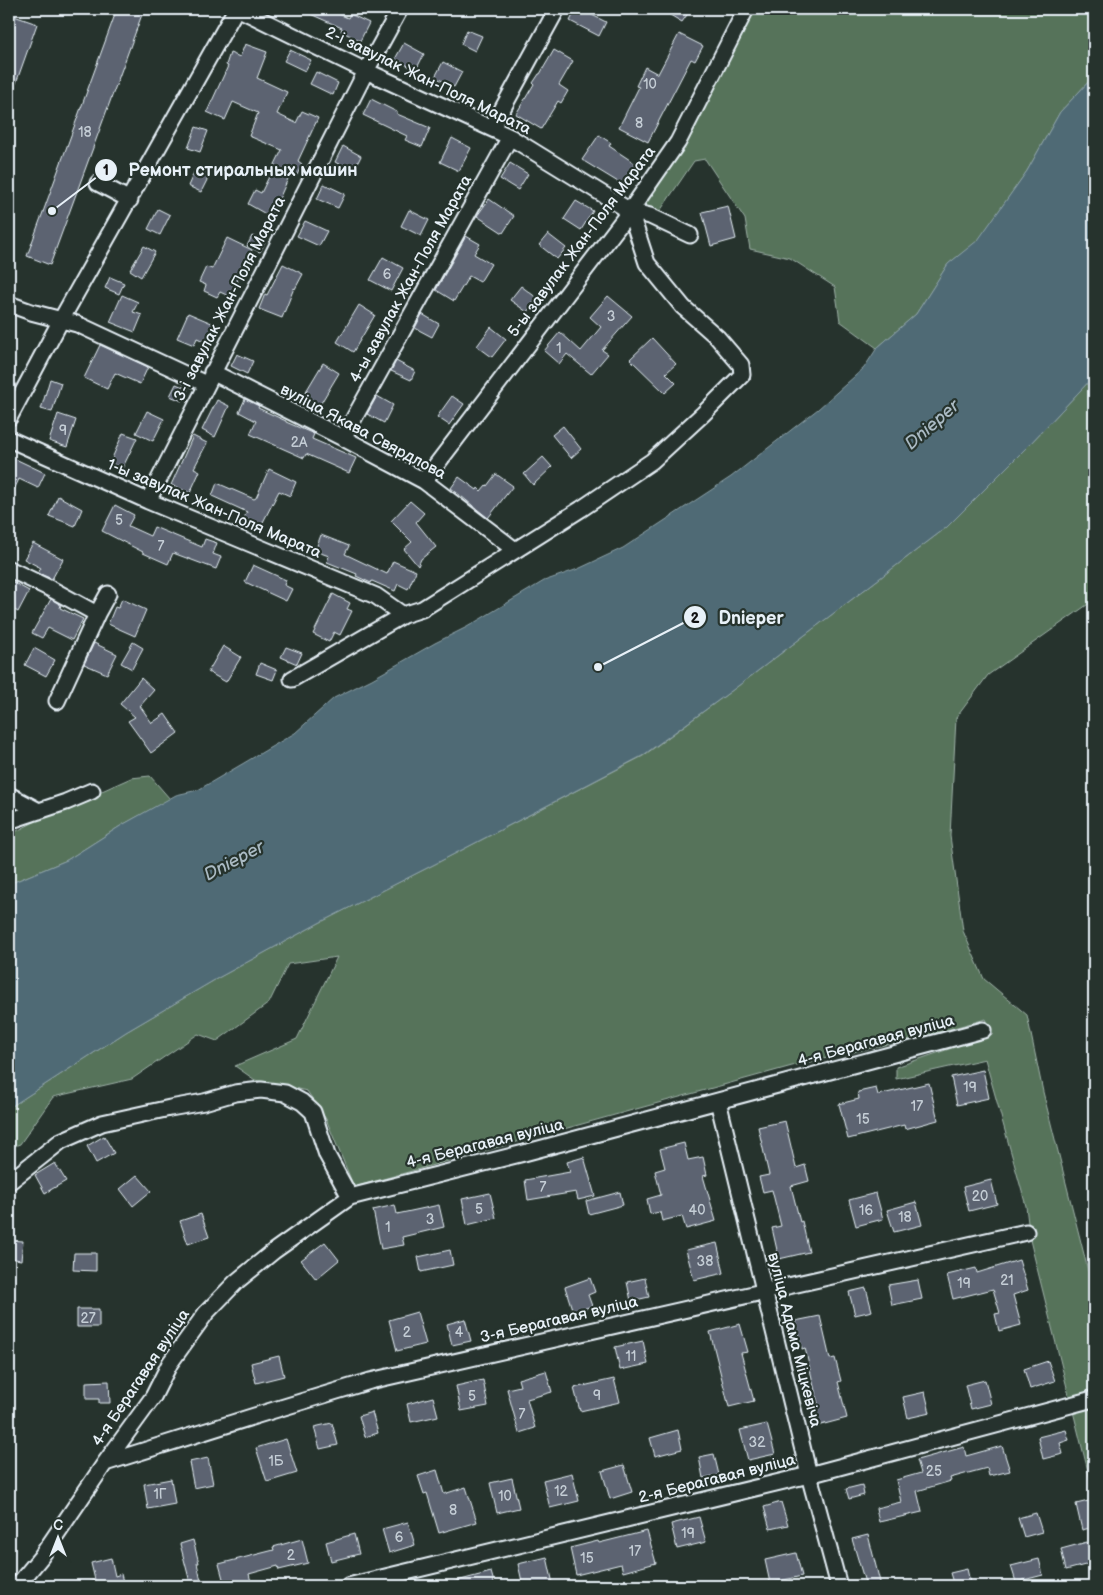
<svg xmlns="http://www.w3.org/2000/svg" width="1103" height="1595" font-family="'Balsamiq Sans',sans-serif">
<style>
.green{fill:#56735a;stroke:#9fb2a9}
.water{fill:#4f6b75;stroke:#8ca1a9}
.building{fill:#5b6471;stroke:#e8f1f8}
.lines{fill:none;stroke-linecap:round;stroke-linejoin:round}
.minor-casing{stroke:#e8f1f8;stroke-width:19}
.minor{stroke:#26332d;stroke-width:15}
.labels{text-anchor:middle;dominant-baseline:central;stroke-width:4.5;stroke-linejoin:round;paint-order:stroke}
.number-label{font-size:14px;fill:#c5ced6}
.street-label{font-size:16px;fill:#e8f1f8;stroke:#26332d}
.water-label{font-size:18px;font-style:italic;fill:#abbbc4;stroke:#26332d}
.leader{fill:none;stroke:#e8f1f8;stroke-width:2}
.callout-dot{fill:#e8f1f8;stroke:#26332d;stroke-width:2}
.mark-label{font-size:15px;text-anchor:middle;font-weight:bold;fill:#111}
.callout-label{font-size:18px;text-anchor:middle;font-weight:bold;fill:#e8f1f8;stroke:#26332d;stroke-width:4.5;stroke-linejoin:round;paint-order:stroke}
</style>
<rect width="100%" height="100%" fill="#26332d"/>
<filter id="ink" filterUnits="userSpaceOnUse"><feTurbulence type="fractalNoise" baseFrequency=".02" numOctaves="2"/><feDisplacementMap in="SourceGraphic" scale="10" xChannelSelector="R" yChannelSelector="G"/><feConvolveMatrix kernelMatrix="1 2 1 2 8 2 1 2 1" color-interpolation-filters="sRGB"/></filter>
<g filter="url(#ink)">
<path class="green" d="M753 9H1094V76L1060 112 1027 171 978 241 948 264 916 314 877 348 840 321 835 287 790 258 750 249 745 219 705 159 694 161 658 214 643 208 689 133Z
M1094 376V600L988 675 956 718 950 836 963 931 984 979 1027 1015 1043 1092 1094 1294V1495L1030 1240 1026 1206 985 1059 896 1079V1067L993 1034 986 1019 924 1036 792 1066 354 1187 326 1119 307 1091 255 1080 235 1066 297 1039 337 957 288 964 269 1003 217 1041 198 1034 132 1079 53 1097 20 1144 9 1148V1108L126 1032 218 978 319 923 435 864 643 756 734 689 947 527 1027 447Z
M150 776 170 799 122 825 67 860 9 884V835L46 816 131 778Z"/>
<path class="water" d="M1094 76V376L1027 447 947 527 734 689 642 756 435 864 319 923 218 978 126 1032 9 1108V884L67 860 122 825 176 795 198 790 295 733 334 698 372 679 435 643 467 627 544 581 578 569 623 548 731 477 818 409 864 368 877 348 916 314 948 264 978 240 1027 171 1060 112Z"/>
<path class="building" d="M117 9H144L50 265 27 256Z
M299 9H327L348 18 350 14 369 23 360 41 341 31 342 28Z
M576 9H580L606 22 599 36 570 21Z
M660 9H691L682 22Z
M14 16 37 24 10 100 9 99V31Z
M467 30 482 36 475 51 461 44Z
M679 34 703 46 695 61 691 59 648 142 619 127 639 87 636 86 645 67 658 74Z
M404 43 424 54 416 70 395 59Z
M245 44 267 52 257 78 287 92 277 114 296 123 302 111 318 118 298 161 302 164 297 175 291 172 271 217 248 204 255 190 261 193 282 150 249 136 258 113 233 102 225 120 207 112 228 66 226 65 230 53 240 57Z
M290 50 311 60 305 71 284 61Z
M554 50 573 61 559 85 568 91 561 103 558 101 541 129 516 114 534 84 533 83 539 74H540Z
M443 62 462 72 454 87 435 77Z
M316 72 338 83 333 95 310 84Z
M371 99 397 112V114L430 128 422 147 405 140 407 136 363 115Z
M196 127 208 131 200 152 188 148Z
M599 135 611 143 609 146 636 164 623 185 582 160Z
M452 138 471 148 459 171 440 162Z
M343 146 361 156 353 172 335 162Z
M510 163 528 174 518 190 500 179Z
M196 168 210 174 201 192 188 186Z
M324 184 345 194 338 208 317 199Z
M489 199 514 216 503 233 477 216Z
M576 201 593 211 581 230 564 219Z
M728 206 736 239 711 246 702 212Z
M158 209 170 215 160 235 148 229Z
M409 210 429 220 421 236 401 226Z
M305 221 327 231 319 246 297 236Z
M548 234 566 248 557 259 539 245Z
M252 236 265 242 260 252 247 246Z
M466 236 480 244 474 254 491 264 480 282 469 276 454 301 436 290Z
M227 238 252 250 237 281H238L231 297 220 292 217 297 204 291 206 285 199 282 206 267 212 269Z
M144 246 155 252 141 277 130 270Z
M383 257 403 268 391 291 370 280Z
M283 264 303 274 295 289 294 288 282 318 259 309 265 294 267 295Z
M110 277 124 283 119 294 105 288Z
M521 286 537 298 527 312 510 300Z
M122 295 138 302 133 312 142 315 135 332 110 322Z
M608 296 632 316 602 350 608 354 591 374 567 354 559 364 544 351 560 332 581 351 601 327 590 317Z
M359 305 375 315 353 352 337 342Z
M188 313 214 324 206 342 197 338 194 345 177 338Z
M422 314 439 324 432 337 415 328Z
M491 327 506 339 492 357 477 346Z
M652 338 676 364 666 373 676 383 665 393 630 359Z
M100 345 148 367 140 384 115 373 107 389 84 378Z
M237 354 253 361 247 374 231 366Z
M396 361 415 371 411 380 391 371Z
M323 363 339 373 318 408 302 398Z
M50 379 61 383 52 412 41 409Z
M176 384 188 389 182 401 170 396Z
M377 396 393 405 384 423 367 414Z
M452 396 464 404 449 425 437 417Z
M245 399 259 406 258 408 286 421V422L314 434 312 439 356 458 349 473 306 454 304 458 250 434 256 421 239 412Z
M217 400 229 406 215 437 202 430Z
M147 411 164 419 153 441 136 433Z
M58 414 76 420 67 447 49 441Z
M563 426 581 449 571 458 552 435Z
M123 433 137 438 122 469 110 463Z
M193 436 207 443 194 468 200 471 190 493 171 485Z
M9 456 45 473 38 488 19 479 9 501Z
M543 457 552 467 533 485 524 474Z
M269 469 296 482 290 496 279 491 261 526 244 518 247 512 212 496 217 483 254 499 256 498Z
M496 474 513 486 488 518 451 488 459 477 477 490 478 488 481 491 486 485 487 486Z
M58 496 82 509 75 526 49 516Z
M410 501 424 513 416 522 436 547 421 559 418 566 404 549 412 542 391 521Z
M115 505 134 515 128 526 150 536 154 527 202 547 205 539 217 543 213 554 221 557 216 569 173 553 168 564 143 553V552L102 531Z
M321 535 349 546 345 554 387 574 393 561 416 571 408 589 398 584 395 591 372 581 371 583 356 576 357 574 327 562 329 556 315 551Z
M33 543 63 559 52 579 38 573 41 568 24 559Z
M253 565 286 580 284 585 292 589 286 601 245 582Z
M9 580 29 591 18 612 9 607Z
M333 594 350 603 347 609 352 611 340 635 334 632 329 642 313 634Z
M51 599 61 605 60 608 83 619 72 640 48 628 42 638 32 633Z
M122 599 146 610 135 636 108 624 115 607 118 608Z
M133 642 143 648 132 669 121 663Z
M94 643 117 654 107 674 84 664Z
M223 646 241 657 226 682 208 672Z
M286 647 302 653 297 664 281 657Z
M34 648 55 660 46 676 25 665Z
M260 663 277 670 273 680 256 674Z
M141 678 154 690 140 706 152 723 165 714 178 733 151 753 128 721 135 717 120 704Z
M983 1070 989 1098 957 1105 951 1077Z
M929 1083 938 1120 905 1129 904 1125 848 1139 839 1104 859 1099 858 1092 876 1088 878 1095Z
M785 1121 796 1168 805 1165 809 1181 791 1186 800 1222 802 1221 809 1252 779 1259 772 1228 781 1226 772 1190 763 1192 759 1177 769 1175 758 1127Z
M104 1136 114 1153 96 1163 87 1146Z
M684 1143 688 1160 703 1157 707 1175 703 1176 716 1221 686 1229 682 1216 662 1221 660 1212 650 1214 647 1199 661 1195 655 1171 665 1168 660 1149Z
M584 1157 595 1196 578 1200 576 1192 528 1200 525 1180 570 1172 567 1162Z
M55 1163 66 1181 45 1193 35 1175Z
M137 1175 151 1191 133 1206 120 1189Z
M991 1180 997 1204 969 1211 963 1187Z
M620 1192 623 1205 589 1214 586 1201Z
M490 1193 496 1218 467 1225 462 1199Z
M876 1193 883 1219 856 1226 849 1200Z
M916 1202 922 1225 894 1232 887 1210Z
M395 1205 397 1214 439 1205 444 1227 402 1237 404 1245 381 1249 373 1210Z
M201 1214 209 1237 188 1244 180 1221Z
M9 1240 23 1241 21 1260 9 1258Z
M325 1242 339 1260 316 1279 301 1260Z
M717 1243 724 1273 694 1280 686 1250Z
M450 1250 453 1265 421 1272 418 1257Z
M74 1253H96V1271L73 1270Z
M1019 1260 1028 1290 1013 1295 1021 1325 999 1331 995 1314 1000 1313 993 1289 953 1299 947 1275 976 1268 977 1273Z
M590 1278 595 1292 588 1295 592 1306 573 1312 565 1287Z
M645 1278 649 1297 631 1301 627 1282Z
M918 1280 922 1299 892 1305 888 1285Z
M866 1288 872 1311 855 1315 849 1292Z
M77 1309H99V1327H77Z
M417 1312 426 1344 397 1351 389 1320Z
M820 1316 830 1359 835 1358 841 1381 838 1382 847 1418 817 1426 812 1405 818 1404 805 1348 802 1349 795 1321Z
M465 1319 471 1341 452 1345 447 1324Z
M740 1324 748 1352 741 1353 754 1401 729 1407 710 1332Z
M643 1341 648 1364 620 1370 615 1347Z
M279 1356 284 1376 256 1383 251 1363Z
M1048 1361 1055 1381 1030 1389 1024 1369Z
M546 1371 552 1392 527 1399 535 1428 519 1433 507 1389 520 1386 518 1379Z
M614 1379 620 1402 580 1411 574 1388Z
M483 1380 488 1406 461 1411 456 1386Z
M985 1380 991 1404 971 1409 965 1385Z
M109 1381 110 1403H99V1399H86V1382Z
M925 1392 930 1413 908 1418 903 1397Z
M433 1397 438 1416 411 1422 407 1404Z
M372 1412 378 1433 365 1437 359 1416Z
M332 1423 338 1445 320 1449 314 1427Z
M767 1424 775 1454 748 1460 740 1430Z
M678 1430 682 1449 655 1456 650 1438Z
M1066 1430 1069 1440 1060 1443 1063 1454 1043 1459 1038 1437Z
M286 1439 297 1473 267 1482 256 1448Z
M1002 1446 1010 1471 989 1476 987 1468 950 1478 951 1481 917 1491 922 1512 879 1522 876 1508 901 1502 896 1480 921 1473 917 1460 964 1447 966 1456Z
M714 1454 719 1475 703 1478 699 1457Z
M208 1458 213 1484 194 1488 189 1462Z
M624 1465 632 1492 610 1499 602 1471Z
M437 1470 444 1494 466 1487 477 1522 439 1533 427 1493 424 1494 418 1476Z
M572 1473 579 1501 550 1508 543 1480Z
M512 1478 519 1508 497 1513 490 1483Z
M171 1479 175 1504 148 1509 144 1484Z
M862 1485 864 1495 849 1499 846 1489Z
M1093 1500 1094 1527 1082 1530 1076 1504Z
M781 1502 788 1525 770 1529 764 1507Z
M1036 1513 1042 1532 1024 1537 1018 1518Z
M699 1517 706 1542 677 1549 671 1524Z
M408 1522 415 1545 389 1553 382 1529Z
M647 1531 656 1563 623 1572 621 1564 576 1575 570 1548 598 1541 599 1543Z
M354 1534 359 1554 331 1561 326 1542Z
M868 1535 881 1586H866L852 1539Z
M302 1539 308 1563 279 1570 278 1566 249 1574 252 1586H225L219 1564 274 1550 273 1547Z
M193 1540 199 1563H197L202 1586H191L180 1544Z
M1087 1542 1093 1563 1066 1570 1061 1549Z
M796 1553 802 1576 770 1583 765 1560Z
M547 1557 553 1584 546 1586H523L518 1564Z
M111 1558 115 1576 121 1574 124 1586H89V1582L95 1580 91 1563Z
M1039 1559 1043 1575 1016 1582 1011 1566Z
M967 1569 971 1586H954L950 1573Z
M491 1572 495 1586H453V1582Z"/>
<g class="lines">
<g class="minor-casing">
<path id="minor" d="M239 9 366 71 510 137 630 211 647 263 683 307 717 337 741 365 742 375 703 414 652 461 581 509 422 609 403 615 292 679
M492 128 557 9
M98 183 130 200
M630 211 650 216 690 235
M9 304 31 312 77 324 206 384
M212 372 343 438 424 481 515 550
M9 418 61 320 236 9
M343 438 510 137
M9 439 148 501 376 596 403 615
M424 481 630 211 678 142 746 9
M148 501 366 71 400 9
M9 569 53 590 97 614
M57 701 97 614 108 594
M9 795 39 811
M9 821 66 802 92 791
M718 1101 809 1475 839 1586
M9 1182 61 1141 102 1123 170 1108 204 1102 235 1093 261 1090 285 1093 302 1102 313 1112 327 1155 350 1197
M105 1463 261 1414 370 1381 1026 1232
M17 1586 41 1557 105 1463 153 1397 170 1363 206 1313 236 1282 274 1251 350 1197 524 1153 983 1030
M348 1586 809 1475 1093 1399"/>
</g>
<use href="#minor" class="minor"/>
</g>
</g>
<g class="labels">
<g class="number-label">
<text x="650" y="84">10</text>
<text x="639" y="123">8</text>
<text x="85" y="132">18</text>
<text x="387" y="274">6</text>
<text x="611" y="316">3</text>
<text x="559" y="348">1</text>
<text x="63" y="430">9</text>
<text x="299" y="442">2А</text>
<text x="119" y="520">5</text>
<text x="161" y="546">7</text>
<text x="970" y="1087">19</text>
<text x="917" y="1106">17</text>
<text x="863" y="1119">15</text>
<text x="543" y="1187">7</text>
<text x="980" y="1196">20</text>
<text x="479" y="1209">5</text>
<text x="697" y="1210">40</text>
<text x="866" y="1210">16</text>
<text x="905" y="1217">18</text>
<text x="430" y="1219">3</text>
<text x="388" y="1227">1</text>
<text x="705" y="1261">38</text>
<text x="1007" y="1280">21</text>
<text x="964" y="1283">19</text>
<text x="88" y="1318">27</text>
<text x="407" y="1332">2</text>
<text x="459" y="1332">4</text>
<text x="631" y="1356">11</text>
<text x="597" y="1395">9</text>
<text x="472" y="1396">5</text>
<text x="522" y="1414">7</text>
<text x="757" y="1442">32</text>
<text x="276" y="1461">1Б</text>
<text x="934" y="1471">25</text>
<text x="561" y="1491">12</text>
<text x="160" y="1494">1Г</text>
<text x="505" y="1496">10</text>
<text x="453" y="1510">8</text>
<text x="688" y="1533">19</text>
<text x="399" y="1537">6</text>
<text x="635" y="1551">17</text>
<text x="291" y="1555">2</text>
<text x="587" y="1558">15</text>
</g>
<g class="street-label">
<text transform="translate(428 81) rotate(26)">2-і завулак Жан-Поля Марата</text>
<text transform="translate(582 242) rotate(-53)">5-ы завулак Жан-Поля Марата</text>
<text transform="translate(411 279) rotate(-61)">4-ы завулак Жан-Поля Марата</text>
<text transform="translate(230 299) rotate(-63)">3-і завулак Жан-Поля Марата</text>
<text transform="translate(363 432) rotate(28)">вуліца Якава Свярдлова</text>
<text transform="translate(214 509) rotate(23)">1-ы завулак Жан-Поля Марата</text>
<text transform="translate(876 1041) rotate(-15)">4-я Берагавая вуліца</text>
<text transform="translate(485 1144) rotate(-14)">4-я Берагавая вуліца</text>
<text transform="translate(559 1320) rotate(-13)">3-я Берагавая вуліца</text>
<text transform="translate(794 1340) rotate(76)">вуліца Адама Міцкевіча</text>
<text transform="translate(141 1378) rotate(-56)">4-я Берагавая вуліца</text>
<text transform="translate(717 1479) rotate(-14)">2-я Берагавая вуліца</text>
</g>
<g class="water-label">
<text transform="translate(932 425) rotate(-41)">Dnieper</text>
<text transform="translate(234 861) rotate(-28)">Dnieper</text>
</g>
</g>
<path class="leader" d="M52 211L106 170M598 667L695 617"/>
<g class="callout-dot">
<circle cx="52" cy="211" r="5"/>
<circle cx="598" cy="667" r="5"/>
<circle cx="106" cy="170" r="12"/>
<circle cx="695" cy="617" r="12"/>
</g>
<g class="mark-label">
<text x="106" y="175">1</text>
<text x="695" y="623">2</text>
</g>
<g class="callout-label">
<text x="243" y="176">Ремонт стиральных машин</text>
<text x="751" y="624">Dnieper</text>
</g>
<rect width="1103" height="1595" fill="none" stroke="#26332d" stroke-width="30"/>
<rect x="15" y="15" width="1073" height="1565" fill="none" stroke="#e8f1f8" stroke-width="2" filter="url(#ink)"/>
<g transform="translate(58 1538)" stroke="#26332d" stroke-width="4" paint-order="stroke">
<path d="M0-4L9 19L0 12L-9 19Z" fill="#e8f1f8"/>
<text y="-8" font-size="14" font-weight="bold" text-anchor="middle" fill="#e8f1f8">С</text>
</g>
</svg>
